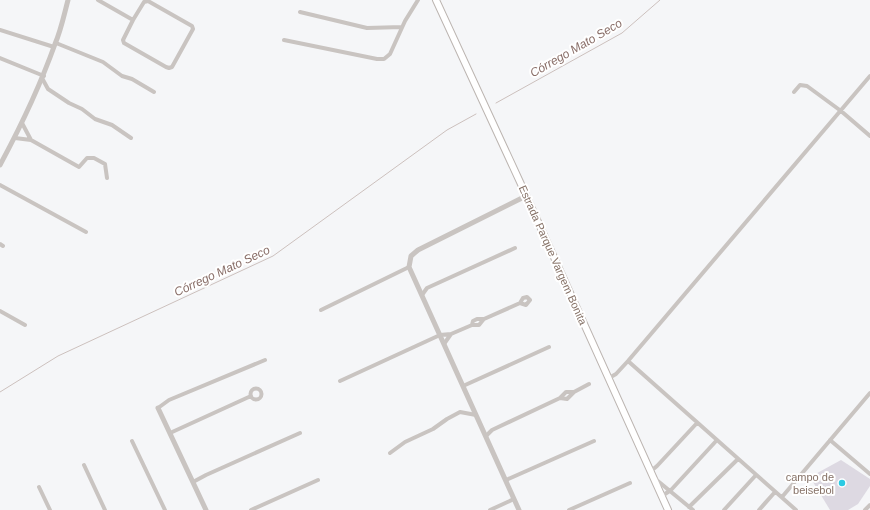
<svg xmlns="http://www.w3.org/2000/svg" width="870" height="510" font-family="Arial,sans-serif">
<style>
.pitch{fill:#ddd9e2}
.lines{fill:none;stroke-linecap:round;stroke-linejoin:round}
.stream{stroke:#ccc0bd;stroke-width:1}
.secondary-casing{stroke:#bcb5b1;stroke-width:8}
.minor{stroke:#c9c4c1;stroke-width:4}
.tertiary{stroke:#c9c4c1;stroke-width:5}
.secondary{stroke:#fff;stroke-width:6}
.poi-dot{fill:#2acae3;stroke:#fff;stroke-width:1.5}
.labels{text-anchor:middle;dominant-baseline:central;stroke-width:4;stroke-linejoin:round;paint-order:stroke}
.street-label{font-size:11px;fill:#867267;stroke:#fff}
.poi-label{font-size:11px;fill:#867267;stroke:#fff;text-anchor:end}
.water-label{font-size:12px;font-style:italic;fill:#896e68;stroke:#fff}
</style>
<rect width="100%" height="100%" fill="#f5f6f8"/>
<path class="pitch" d="M841 460 870 479V486L858 504 848 510H830L810 477Z"/>
<g class="lines">
<path class="stream" d="M496 103 622 33 660 0
M0 392 58 356 273 256 447 130 476 114"/>
<g class="secondary-casing">
<path id="secondary" d="M436 0 520 182 668 510"/>
</g>
<path class="minor" d="M98 0 133 20 144 2 148 1 192 26 193 29 172 67 169 68 166 67 124 43 123 40 133 20
M300 12 367 28 402 27
M0 30 54 47
M284 40 377 59H384L390 54 405 21 418 0
M56 43 103 62 122 76 132 79 154 92
M0 58 44 76
M42 78 48 89 69 103 82 109 95 119 112 125 131 138
M794 92 800 85 807 86 841 111 870 136
M22 123 31 140
M15 138 31 140 79 167 87 158H94L105 164 107 178
M0 185 86 232
M0 244 3 246
M422 295 427 288 515 248
M321 310 409 267
M0 311 25 325
M472 325 473 321 477 319H484L520 303 526 305 530 300 527 297 523 298 520 303
M444 344 451 334
M628 361 796 510
M609 378 616 374 628 361 870 76
M340 381 440 335 451 334 472 325H479L483 320
M463 386 549 347
M250.5 394a5.5 5.5 0 1 1 11 0a5.5 5.5 0 1 1-11 0Z
M560 398 566 392H574
M158 408 169 400 265 360
M170 433 251 396
M486 436 492 430 560 398 567 399 574 392 589 384
M830 440 870 474
M132 441 165 510
M390 453 405 442 433 429 447 419 460 412 476 415
M84 465 105 510
M651 471 657 466 697 423
M653 477 693 510
M506 480 594 441
M193 482 206 475 300 433
M39 487 50 510
M662 496 671 490 717 440
M782 497 870 393
M689 507 738 459
M251 510 318 480
M490 510 514 499
M569 510 630 483
M724 510 756 475
M759 510 775 492
M865 510 870 505"/>
<path class="tertiary" d="M0 165C21 126 40 86 55 44 61 30 64 15 68 0
M158 408 206 510
M519 510 409 267 411 256 418 250 526 196"/>
<use href="#secondary" class="secondary"/>
</g>
<circle class="poi-dot" cx="842" cy="483" r="4"/>
<g class="labels">
<g class="street-label">
<text transform="translate(553 255) rotate(66)">Estrada Parque Vargem Bonita</text>
</g>
<g class="poi-label">
<text x="834" y="477">campo de<tspan x="834" dy="13">beisebol</tspan></text>
</g>
<g class="water-label">
<text transform="translate(576 48) rotate(-30)">Córrego Mato Seco</text>
<text transform="translate(222 271) rotate(-25)">Córrego Mato Seco</text>
</g>
</g>
</svg>
